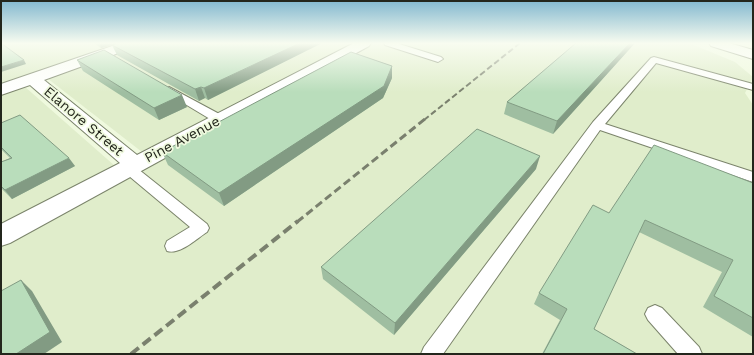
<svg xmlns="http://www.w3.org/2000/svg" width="754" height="355" font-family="'Work Sans',sans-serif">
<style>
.built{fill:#e0edcb}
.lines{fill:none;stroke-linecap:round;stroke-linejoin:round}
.service-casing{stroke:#7b846b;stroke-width:2}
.minor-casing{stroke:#7b846b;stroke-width:2}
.tertiary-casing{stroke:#7b846b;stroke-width:2}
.service{fill:#fff;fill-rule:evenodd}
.minor{fill:#fff;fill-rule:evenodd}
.tertiary{fill:#fff;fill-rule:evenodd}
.rail-far2{stroke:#7a806e;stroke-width:2;stroke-dasharray:6 3;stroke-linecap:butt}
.rail-far1{stroke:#7a806e;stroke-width:3;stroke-dasharray:8 4;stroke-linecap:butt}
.rail{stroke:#7a806e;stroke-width:4;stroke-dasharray:10 5;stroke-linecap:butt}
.wall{fill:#9fbea1}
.shaded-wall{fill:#829b83}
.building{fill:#b9ddbb;stroke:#829b83}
.labels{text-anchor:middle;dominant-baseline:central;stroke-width:3.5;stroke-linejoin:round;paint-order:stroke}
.street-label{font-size:14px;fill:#23261c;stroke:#eff9de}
</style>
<rect width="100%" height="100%" fill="#eff9de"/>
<path class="built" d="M1 43H123L1 85Z
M144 43H353L142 152 47 78Z
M375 43H689L735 62 753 77 745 93 753 105V354H1V246Z
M24 86 115 166 1 225V94Z"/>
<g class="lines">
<g class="service-casing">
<path id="service" d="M384 43H396L441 57 443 59 438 62 435 61 385 45Z
M654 57 753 84V90L656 63 605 124 753 172V182L600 130 443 354H421L424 347 593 122 651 58Z
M169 87 223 116 225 119 223 122H215L165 92 164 90Z
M128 164 133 165 207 224 209 228 207 232C196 239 180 255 167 251L165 246 167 241 190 227 123 171 121 168 123 165Z
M655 305 662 308 699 347 702 354H678L648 320 645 314 648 308Z"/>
</g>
<g class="minor-casing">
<path id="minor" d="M121 43H140L138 46 44 80 137 155 354 43H371L369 46 10 243 1 246V224L120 163 30 85 1 95V84Z"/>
</g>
<g class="tertiary-casing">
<path id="tertiary" d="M709 43H729L753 50V59L711 46Z"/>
</g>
<use href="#service" class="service"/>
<use href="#minor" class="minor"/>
<use href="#tertiary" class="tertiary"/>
<path class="rail-far2" d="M424 120 520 43"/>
<path class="rail-far1" d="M297 222 425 119"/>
<path class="rail" d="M131 354 298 221"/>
</g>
<path class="wall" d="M94 43H322L208 100 205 98 199 101 117 55 112 45 101 48Z
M576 43H635L553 134 504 114 507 102Z
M77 60 187 107 159 120 83 71Z
M392 78 383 98 224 206 168 165 162 152Z
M1 123 75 166 12 199 1 188V162L10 158 1 149Z
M536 169 394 335 323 279 321 267Z
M753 183V337L703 307 722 272 639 232 594 329 637 354H542L560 320 534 304 539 293 609 213Z"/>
<path class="shaded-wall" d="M105 43H121L101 48 100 44Z
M300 43H322L208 100 204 88Z
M630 43H635L553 134 557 121Z
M24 60 26 64 1 72V67Z
M392 66V78L383 98 224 206 219 193Z
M201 87 205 98 199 101 195 89Z
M182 95 187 107 159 120 154 108Z
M540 156 536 169 394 335 395 323Z
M69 158 75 166 12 199 5 190Z
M21 280 32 291 62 342 44 354H16Z"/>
<path class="building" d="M1 43 24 60 1 67Z
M98 43H105L100 44Z
M118 43H300L204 88 201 87 195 89 112 45Z
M576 43H630L557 121 507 102Z
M104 50 182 95 154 108 77 60Z
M351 52 392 66 384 86 219 193 162 152Z
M20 115 69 158 5 190 1 186V162L12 158 1 147V123Z
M477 129 540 156 395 323 321 267Z
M654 145 753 183V318L714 296 733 260 645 220 594 329 637 354H543L567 309 539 293 593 205 609 213Z
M21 280 50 332 16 354H1V291Z"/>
<linearGradient id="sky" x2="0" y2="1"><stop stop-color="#82b8cf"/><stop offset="0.47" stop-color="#f8fcf0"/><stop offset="1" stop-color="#f8fcf0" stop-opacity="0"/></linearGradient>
<rect width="754" height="92" fill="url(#sky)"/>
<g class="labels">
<g class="street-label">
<text transform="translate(84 121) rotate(40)">Elanore Street</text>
<text transform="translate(182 139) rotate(-28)">Pine Avenue</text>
</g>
</g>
<rect width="754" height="355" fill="none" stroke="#23261c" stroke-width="4"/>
</svg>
